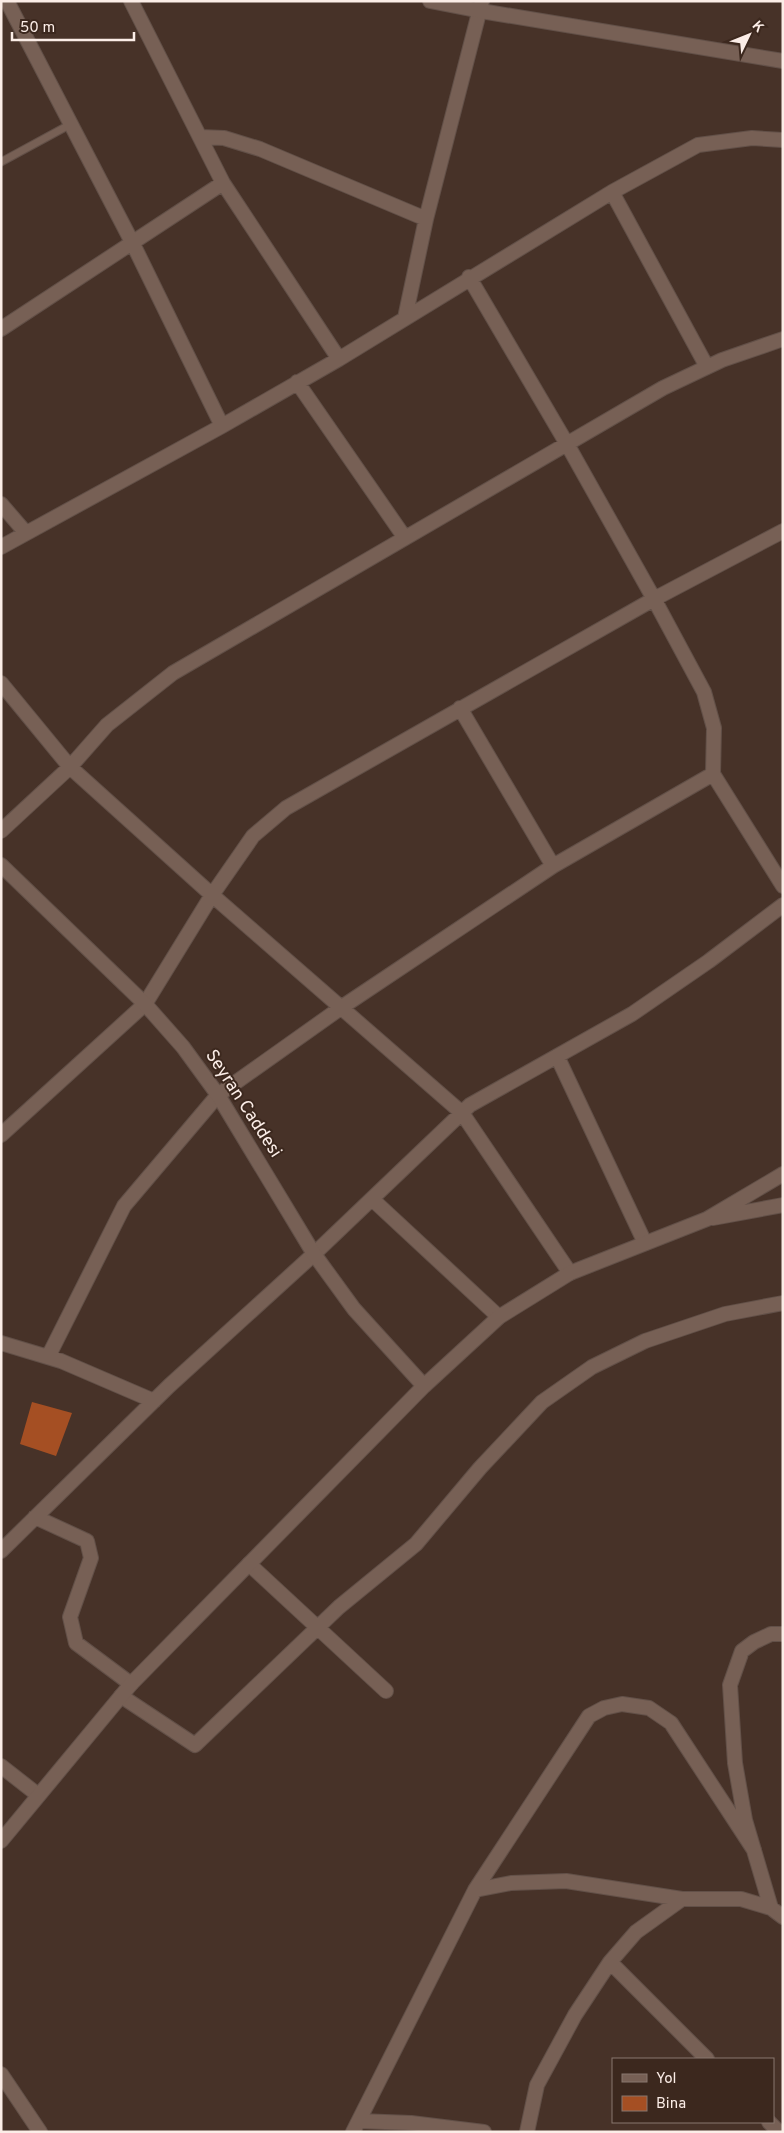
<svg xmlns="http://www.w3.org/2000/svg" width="784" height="2133" font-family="Overpass,sans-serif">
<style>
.building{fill:#a54f23}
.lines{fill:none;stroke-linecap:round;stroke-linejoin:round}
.service-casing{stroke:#625048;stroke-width:9}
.minor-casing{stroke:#625048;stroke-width:16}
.tertiary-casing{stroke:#625048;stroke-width:16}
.service{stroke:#776055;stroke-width:7}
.minor{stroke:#776055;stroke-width:14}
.tertiary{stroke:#776055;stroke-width:14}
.labels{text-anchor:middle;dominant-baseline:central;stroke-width:4;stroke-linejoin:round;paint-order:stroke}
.street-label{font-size:18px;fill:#fbede7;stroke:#3c281e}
</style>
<rect width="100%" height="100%" fill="#473228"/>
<path class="building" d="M32 1402 72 1413 56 1456 20 1444Z"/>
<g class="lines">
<g class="service-casing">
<path id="service" d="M1 162 71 124"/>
</g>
<g class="minor-casing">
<path id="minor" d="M7 1 133 244 222 426
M131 1 223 183 339 359
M200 137 224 138 260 149 426 219
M612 192 707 367
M469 277 567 444 654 599 704 692 714 728 713 774 783 886
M405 318 426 219 482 1
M1 329 223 183
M297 382 405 538
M1 504 26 533
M1 547 222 426 339 359 612 192 698 145 752 138 783 140
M1 683 70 767 212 895 462 1113 570 1273
M460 708 553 866
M1 831 70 767 107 725 173 673 663 388 722 360 783 339
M557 1056 645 1243
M1 1135 145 1004 212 895 253 836 286 808 654 599 783 531
M372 1199 499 1317
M1 1343 61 1361 154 1401
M48 1357 124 1206 218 1095 342 1007 553 866 713 774
M35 1517 87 1541 91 1558 70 1617 76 1643 131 1684
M1 1551 169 1386 314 1254 470 1105 632 1014 709 961 783 905
M249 1564 386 1691
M121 1696 195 1745 339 1607 416 1544 480 1468 542 1402 592 1367 645 1341 725 1314 783 1303
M1 1766 38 1795
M475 1890 589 1716 604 1708 622 1704 649 1708 671 1723 754 1850
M771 1908 745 1820 735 1763 730 1685 742 1651 754 1642 771 1634H783
M610 1962 707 2059
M1 2074 40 2132
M359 2121 411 2123 484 2132
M769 2122 779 2132
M353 2132 475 1890 511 1883 566 1881 682 1899
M527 2132 537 2085 575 2015 610 1962 636 1932 682 1899H741L771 1908 783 1917"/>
</g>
<g class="tertiary-casing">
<path id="tertiary" d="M430 1 481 11 783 61
M1 865 145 1004 183 1047 218 1095 314 1254 354 1309 424 1386
M713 1218 783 1205
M1 1841 131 1684 424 1386 499 1317 570 1273 707 1219 783 1174"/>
</g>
<use href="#service" class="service"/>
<use href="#minor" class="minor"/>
<use href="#tertiary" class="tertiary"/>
</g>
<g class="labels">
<g class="street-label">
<text transform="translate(243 1104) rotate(57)">Seyran Caddesi</text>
</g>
</g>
<rect width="784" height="2133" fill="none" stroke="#fbede7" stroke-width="5"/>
<rect x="612" y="2058" width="162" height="65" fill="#3c281e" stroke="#88776e"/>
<rect x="622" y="2074" width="25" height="8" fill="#776055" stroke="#88776e"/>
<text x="656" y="2083" font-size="15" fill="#fbede7">Yol</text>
<rect x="622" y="2096" width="25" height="15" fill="#a54f23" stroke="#88776e"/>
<text x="656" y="2108" font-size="15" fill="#fbede7">Bina</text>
<g transform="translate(749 35) rotate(47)" stroke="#3c281e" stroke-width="4" paint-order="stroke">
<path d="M0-4L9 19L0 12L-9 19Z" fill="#fbede7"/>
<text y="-8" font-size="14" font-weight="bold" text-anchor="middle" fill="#fbede7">K</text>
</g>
<path d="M12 32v8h122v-8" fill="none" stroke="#fbede7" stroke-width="2.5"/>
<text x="20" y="32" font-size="15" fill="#fbede7" stroke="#3c281e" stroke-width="4" paint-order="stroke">50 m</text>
</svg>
